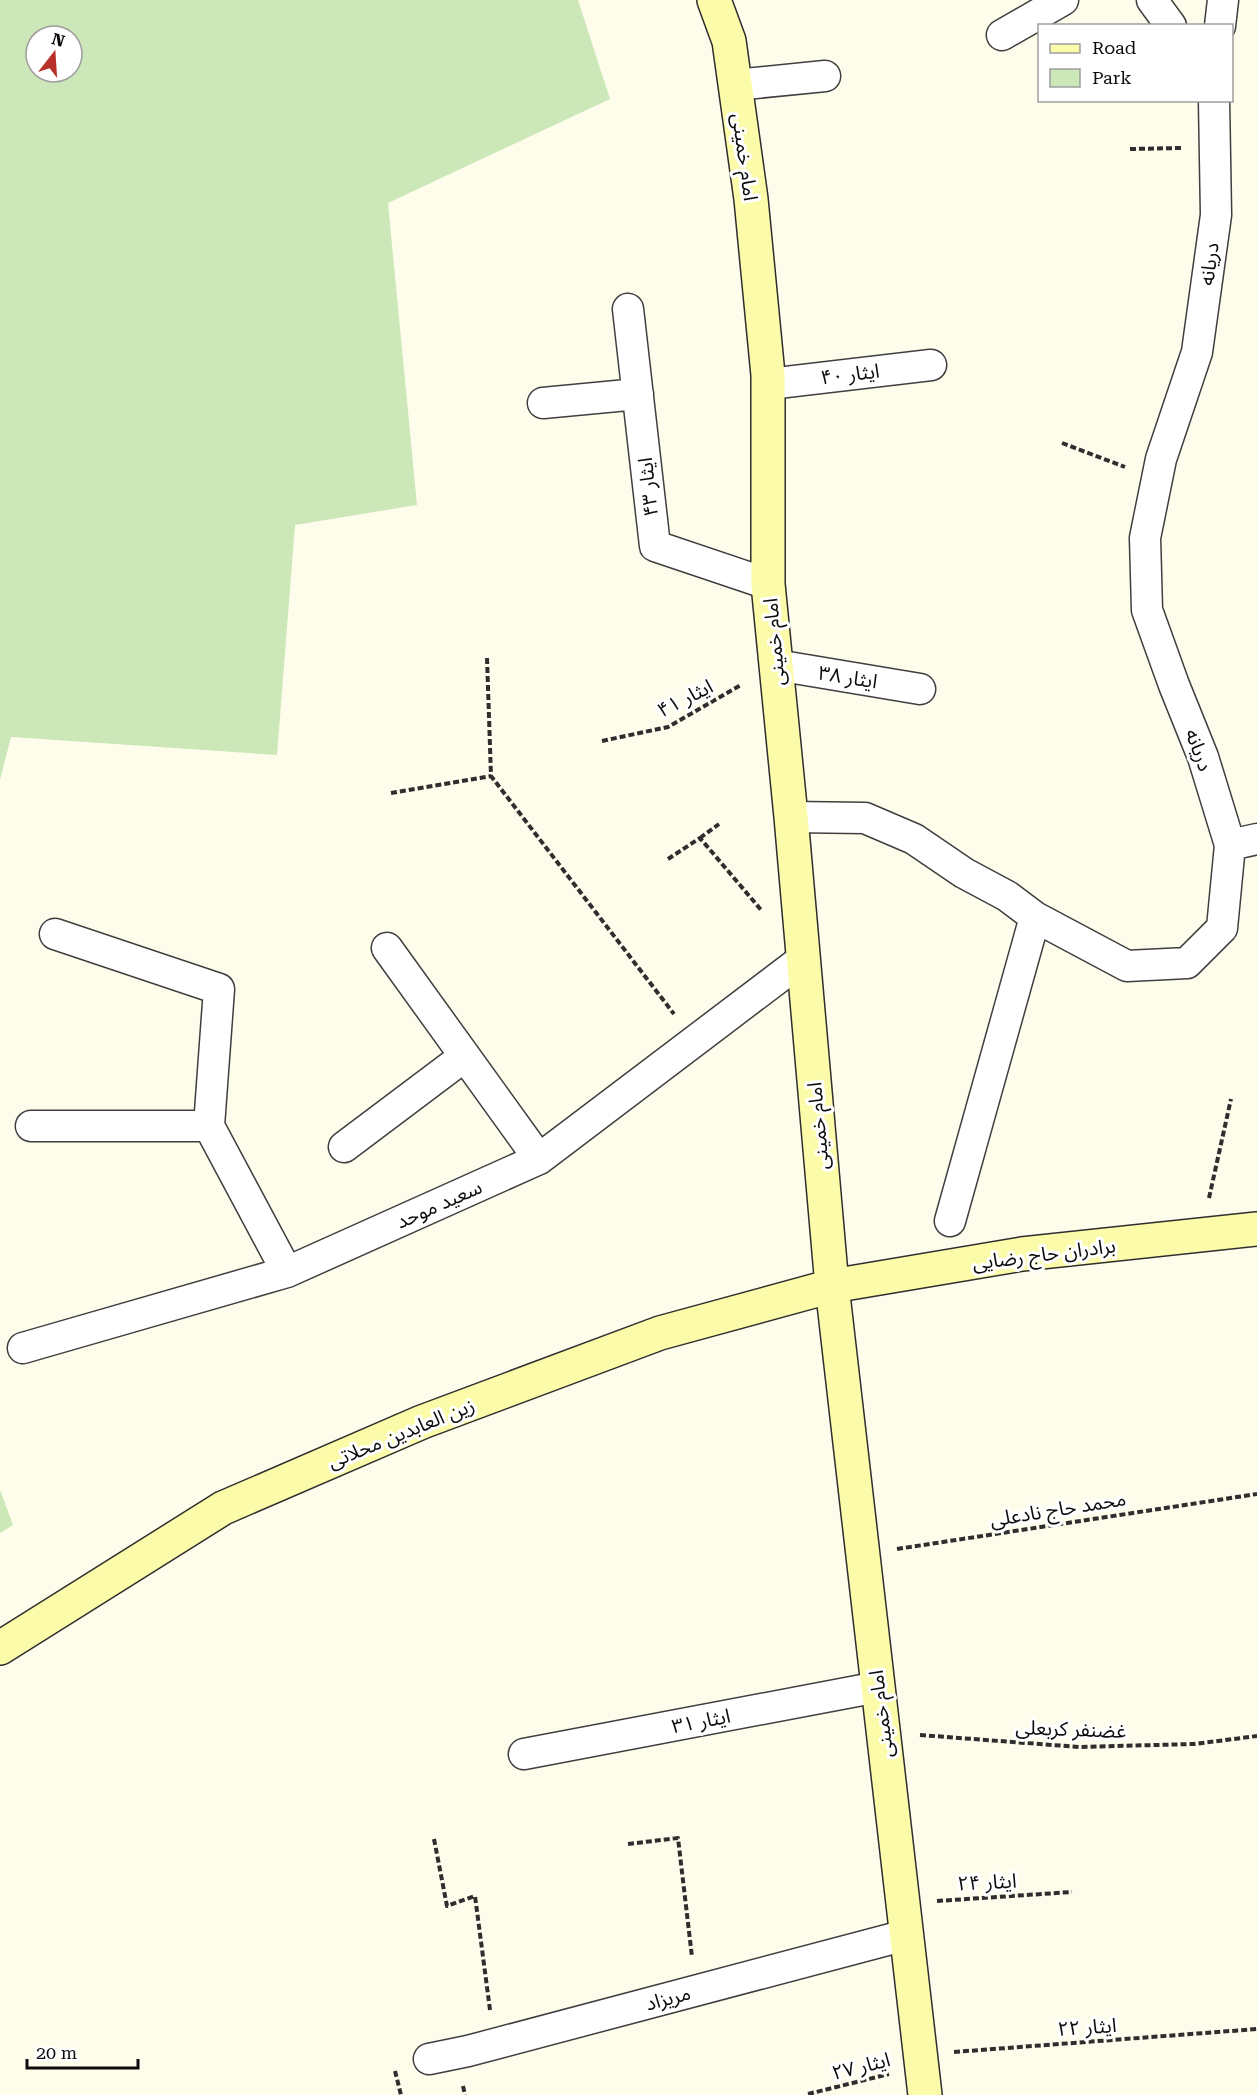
<svg xmlns="http://www.w3.org/2000/svg" width="1257" height="2095" font-family="'Roboto Serif','Noto Sans Arabic',serif">
<style>
.green{fill:#cce7b8;fill-rule:evenodd}
.lines{fill:none;stroke-linecap:round;stroke-linejoin:round}
.street-casing{stroke:#3f3f3f;stroke-width:33}
.secondary-casing{stroke:#2e2e2e;stroke-width:36}
.path{stroke:#2e2e2e;stroke-width:4;stroke-dasharray:6 3;stroke-linecap:butt}
.street{stroke:#fff;stroke-width:30}
.secondary{stroke:#fcfbaa;stroke-width:33}
.labels{text-anchor:middle;dominant-baseline:central;stroke-width:6;stroke-linejoin:round;paint-order:stroke}
.street-label{font-size:20px;fill:#0c0c0c;stroke:#fff}
</style>
<rect width="100%" height="100%" fill="#fefdec"/>
<path class="green" d="M0 0H578L610 99 388 203 417 505 295 525 277 755 11 737 0 780ZM36 36H72V72H36Z
M0 1490 13 1525 0 1533Z"/>
<g class="lines">
<g class="street-casing">
<path id="street" d="M1152 0 1171 26
M1220 26 1223 0
M1002 35 1063 0
M735 85 825 76
M628 309 655 546 768 584
M769 384 931 365
M543 403 638 394
M776 665 920 689
M791 817 865 818 914 839 964 873 1007 896 1035 917 1127 966 1187 963 1222 928 1230 845 1203 757 1174 685 1147 610 1145 538 1161 459 1197 352 1216 215 1214 100
M1230 845 1257 839
M55 934 219 989 209 1126 287 1272
M387 948 539 1159
M31 1126H209
M344 1147 465 1056
M950 1221 1035 917
M23 1348 287 1272 539 1159 803 959
M524 1754 878 1687
M429 2059 468 2051 906 1935"/>
</g>
<g class="secondary-casing">
<path id="secondary" d="M714 0 729 41 751 199 768 375V584L791 817 832 1286 925 2095
M0 1648 223 1508 422 1422 660 1333 832 1286 1022 1254 1257 1229"/>
</g>
<path class="path" d="M1130 149 1181 148
M1062 443 1125 467
M487 658 491 776 674 1014
M602 741 668 727 741 685
M391 793 491 776
M700 838 719 824
M668 859 700 838 762 911
M1209 1198 1231 1099
M897 1549 1257 1494
M920 1735 1079 1747 1194 1744 1257 1736
M434 1839 447 1906 475 1896 490 2010
M628 1844 678 1838 692 1957
M937 1901 1072 1892
M954 2052 1257 2029
M395 2071 401 2095
M463 2086 465 2095
M808 2094 889 2074"/>
<use href="#street" class="street"/>
<use href="#secondary" class="secondary"/>
</g>
<g class="labels">
<g class="street-label">
<text transform="translate(745 157) rotate(82)">امام خمینی</text>
<text transform="translate(1209 264) rotate(-82)">دریانه</text>
<text transform="translate(850 374) rotate(-7)">ایثار ۴۰</text>
<text transform="translate(648 487) rotate(-96)">ایثار ۴۳</text>
<text transform="translate(774 642) rotate(-95)">امام خمینی</text>
<text transform="translate(848 677) rotate(9)">ایثار ۳۸</text>
<text transform="translate(685 698) rotate(-27)">ایثار ۴۱</text>
<text transform="translate(1199 750) rotate(70)">دریانه</text>
<text transform="translate(818 1126) rotate(-95)">امام خمینی</text>
<text transform="translate(439 1204) rotate(-24)">سعید موحد</text>
<text transform="translate(1044 1254) rotate(-7)">برادران حاج رضایی</text>
<text transform="translate(401 1433) rotate(-22)">زین العابدین محلاتی</text>
<text transform="translate(1058 1509) rotate(-9)">محمد حاج نادعلی</text>
<text transform="translate(881 1714) rotate(-97)">امام خمینی</text>
<text transform="translate(701 1721) rotate(-11)">ایثار ۳۱</text>
<text transform="translate(1071 1729) rotate(2)">غضنفر کربعلی</text>
<text transform="translate(987 1882) rotate(-3)">ایثار ۲۴</text>
<text transform="translate(668 1998) rotate(-15)">مریزاد</text>
<text transform="translate(1087 2027) rotate(-4)">ایثار ۲۲</text>
<text transform="translate(861 2066) rotate(-14)">ایثار ۲۷</text>
</g>
</g>
<rect x="1038" y="24" width="195" height="78" fill="#ffffff" stroke="#9e9e9e" stroke-width="1.5"/>
<rect x="1050" y="44" width="30" height="9" fill="#fcfbaa" stroke="#9e9e9e" stroke-width="1.5"/>
<text x="1092" y="54" font-size="18" fill="#0c0c0c">Road</text>
<rect x="1050" y="69" width="30" height="18" fill="#cce7b8" stroke="#9e9e9e" stroke-width="1.5"/>
<text x="1092" y="84" font-size="18" fill="#0c0c0c">Park</text>
<g transform="translate(54 54) rotate(17)"><circle r="28" fill="#ffffff" stroke="#9e9e9e" stroke-width="1.5"/>
<path d="M0-4.5L10 22L0 15L-10 22Z" fill="#b73029"/>
<text y="-9" font-size="16" font-weight="bold" text-anchor="middle" fill="#0c0c0c">N</text>
</g>
<path d="M27 2059v9h111v-9" fill="none" stroke="#0c0c0c" stroke-width="3"/>
<text x="36" y="2059" font-size="18" fill="#0c0c0c" stroke="#ffffff" stroke-width="4.5" paint-order="stroke">20 m</text>
</svg>
